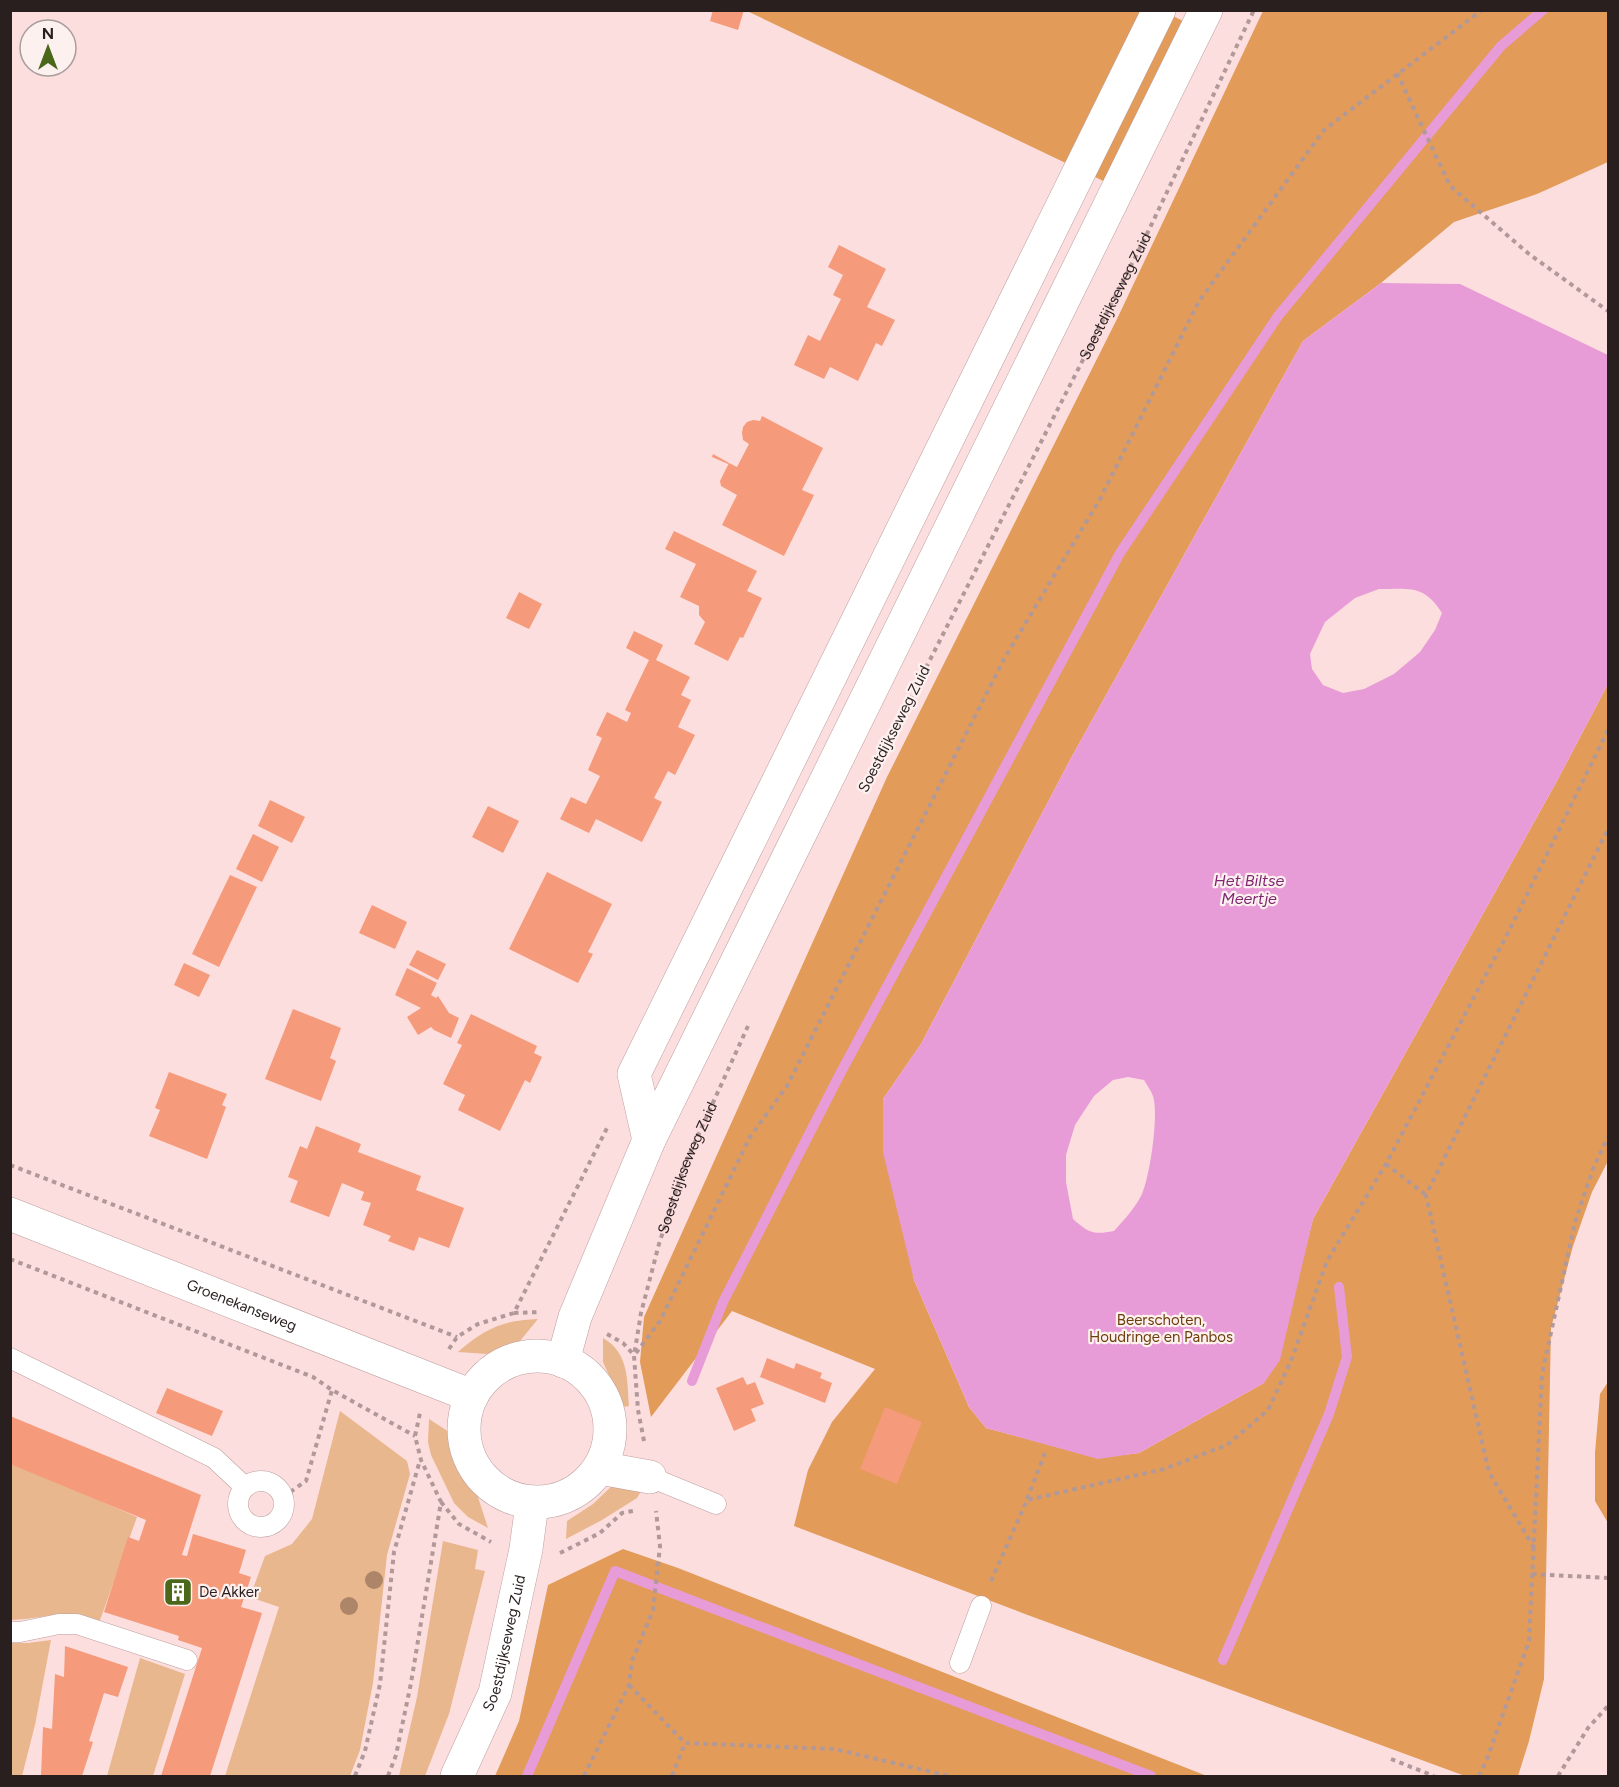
<svg xmlns="http://www.w3.org/2000/svg" width="1619" height="1787" font-family="Figtree,sans-serif">
<style>
.green{fill:#e9b78d}
.forest{fill:#e29b59}
.water{fill:#e89cd7;fill-rule:evenodd}
.lines{fill:none;stroke-linecap:round;stroke-linejoin:round}
.stream{stroke:#e89cd7;stroke-width:10}
.building{fill:#f59a7a}
.lane-casing{stroke:#bd9f9f;stroke-width:21}
.street-casing{stroke:#bd9f9f;stroke-width:34}
.secondary-casing{stroke:#bd9f9f;stroke-width:34}
.path{stroke:#b19999;stroke-width:4;stroke-dasharray:4.5 4.5;stroke-linecap:butt}
.lane{stroke:#fff;stroke-width:20}
.street{stroke:#fff;stroke-width:33}
.secondary{stroke:#fff;stroke-width:33}
.tree{fill:#ad8669}
.labels{text-anchor:middle;dominant-baseline:central;stroke-width:4.5;stroke-linejoin:round;paint-order:stroke}
.street-label{font-size:15px;fill:#2a1f1f;stroke:#fdf1f0}
.park-label{font-size:15px;fill:#6c3e0a;stroke:#fdf1f0}
.poi-label{font-size:15px;fill:#2a1f1f;stroke:#fdf1f0;text-anchor:start}
.water-label{font-size:16px;font-style:italic;fill:#7f2871;stroke:#fdf1f0}
</style>
<rect width="100%" height="100%" fill="#fddede"/>
<path class="green" d="M538 1319 520 1341 487 1354 458 1352C484 1329 503 1320 538 1319Z
M603 1338C629 1353 627 1379 629 1406L623 1407 603 1362Z
M340 1411 407 1461 410 1474 387 1555 373 1683 360 1750 350 1776H225L279 1607 250 1597 265 1556 292 1544 312 1519Z
M429 1419 449 1432 461 1469 476 1491 488 1528 468 1517 454 1503 431 1455 428 1442Z
M10 1461 137 1517 99 1623C66 1607 44 1619 11 1620Z
M616 1482 644 1486 637 1498 602 1520 566 1539 567 1521 593 1504Z
M443 1541 478 1550 475 1569 485 1571 449 1714 425 1776H399L417 1697Z
M51 1640 35 1725 22 1776H11V1643H28Z
M140 1658 185 1674 153 1776H107Z"/>
<path class="forest" d="M1161 10 1197 28 1118 188 747 11Z
M1263 11H1608V162L1537 194 1454 222 1381 283 1303 341 1071 758 921 1044 883 1099 914 1280 969 1407 986 1428 1098 1458 1139 1453 1264 1383 1305 1251 1313 1219 1557 781 1608 684V1161L1592 1192 1573 1246 1551 1328 1544 1679 1529 1741 1518 1776H1465L1025 1614 794 1526 808 1470 832 1422 875 1369 732 1311 651 1417 640 1362 644 1317 887 777 1117 319Z
M1608 1382V1523L1595 1501V1453L1600 1394Z
M623 1549 678 1568 1207 1776H495L519 1721 548 1585Z"/>
<path class="water" d="M1381 283 1460 284 1608 355V684L1557 781 1313 1219 1280 1360 1264 1383 1139 1453 1098 1459 986 1428 969 1407 914 1280 883 1152V1099L921 1044 1071 758 1303 341ZM1379 589C1409 589 1424 584 1442 613L1435 630 1420 652 1394 674 1364 689 1343 693 1323 685 1312 669 1310 654 1325 622 1355 598ZM1128 1077 1144 1080C1147 1085 1151 1091 1153 1096 1159 1114 1150 1176 1142 1194 1135 1208 1124 1220 1114 1231 1093 1235 1089 1233 1073 1219L1066 1182V1155L1075 1125 1094 1096 1113 1080Z"/>
<g class="lines">
<path class="stream" d="M692 1381 723 1302 840 1074 1120 553 1278 316 1501 46 1543 10
M1223 1660 1329 1414 1347 1357 1339 1287
M527 1776 615 1571 1151 1776"/>
</g>
<path class="building" d="M713 10H744L738 30 710 21Z
M839 245 886 269 867 307 895 320 882 346 876 343 858 381 830 367 824 379 794 365 808 335 820 341 841 299 833 295 843 275 828 267Z
M762 416 823 448 802 490 814 495 784 556 722 525 737 495 721 486 720 481 729 463 737 467 749 444 743 440 742 433 743 427 747 422 753 420 760 421Z
M713 454 729 463 728 464 712 457Z
M674 531 757 571 747 591 762 598 743 638 740 637 728 661 694 644 705 622 699 615V606L680 597 696 564 665 549Z
M519 592 542 604 529 629 506 618Z
M634 631 663 645 656 660 690 677 681 695 691 700 678 727 695 735 675 775 668 771 654 798 662 802 642 842 596 819 589 833 560 819 571 797 586 804 600 776 588 770 602 738 596 735 607 712 627 722 631 713 625 710 649 660 626 648Z
M270 800 305 817 292 843 258 826Z
M488 806 519 821 503 853 472 837Z
M253 834 279 847 262 882 236 869Z
M547 872 612 904 588 952 593 954 578 983 509 949Z
M230 875 257 887 219 967 192 954Z
M372 905 407 922 395 949 359 933Z
M417 950 446 964 438 980 409 965Z
M184 963 210 975 199 997 174 985Z
M407 968 437 983 431 995 436 998 438 996 449 1013 459 1018 451 1038 434 1030 431 1027 418 1035 407 1017 421 1008 395 995Z
M293 1009 341 1028 330 1058 336 1061 321 1101 265 1079Z
M471 1014 537 1046 534 1053 542 1057 530 1083 525 1080 500 1131 458 1110 465 1095 443 1084 462 1045 457 1043Z
M169 1072 227 1094 222 1105 226 1107 207 1159 149 1136 160 1110 155 1108Z
M316 1126 361 1144 358 1152 421 1176 416 1190 464 1208 449 1248 419 1237 414 1251 388 1241 391 1236 363 1225 371 1203 361 1200 364 1192 342 1183 329 1217 290 1202 298 1181 288 1177 300 1146 307 1149Z
M767 1358 794 1369 796 1363 822 1373 820 1378 832 1383 825 1403 760 1377Z
M743 1377 747 1385 755 1382 764 1404 751 1409 756 1421 734 1431 716 1388Z
M167 1388 223 1411 212 1436 156 1413Z
M885 1407 922 1422 897 1484 860 1469Z
M10 1416 201 1495 182 1555 187 1556 193 1534 246 1550 239 1573 251 1577 241 1607 262 1613 210 1776H161L202 1648 178 1640 179 1636 104 1612 128 1537 139 1541 146 1520 10 1464Z
M65 1646 128 1667 118 1697 104 1693 89 1741 93 1742 82 1776H41L43 1727 52 1729 55 1674 64 1677Z"/>
<g class="lines">
<g class="lane-casing">
<path id="lane" d="M10 1358 214 1458 245 1487
M650 1477 716 1504
M238 1504a23 23 0 1 1 46 0a23 23 0 1 1-46 0Z
M10 1632H20L59 1624H77L187 1660
M960 1663 981 1606"/>
</g>
<g class="street-casing">
<path id="street" d="M649 1140 634 1074 1159 10
M600 1468 650 1477"/>
</g>
<g class="secondary-casing">
<g id="secondary">
<path id="s3" d="M10 1214 472 1396"/>
<circle cx="537" cy="1429" r="73"/>
<path d="M563 1361 575 1317 649 1140 1206 10"/>
<path id="s4" d="M457 1776 495 1693 526 1549 532 1504"/>
</g>
</g>
<g class="path">
<path d="M1397 73 1450 186 1529 254 1608 311"/>
<path id="s1" d="M881 756 1146 236 1254 10"/>
<path d="M1386 1164 1426 1195"/>
<path d="M10 1165 457 1337"/>
<path d="M10 1259 313 1377 332 1390 415 1436"/>
<path d="M514 1313 541 1312"/>
<path d="M607 1334 623 1343 634 1355"/>
<path d="M449 1349 457 1337 478 1324 514 1313 608 1126"/>
<path d="M636 1353 660 1321 750 1137 787 1086 1004 659 1100 499 1199 301 1324 130 1482 10"/>
<path id="s2" d="M644 1441 638 1410 634 1356 641 1313 659 1244 685 1164 748 1026"/>
<path d="M283 1497 306 1481 332 1390"/>
<path d="M1027 1499 1045 1453"/>
<path d="M441 1502 459 1524 491 1542"/>
<path d="M1534 1548 1489 1472 1426 1195 1608 829"/>
<path d="M560 1553 600 1533 622 1513 633 1511"/>
<path d="M1532 1574 1608 1578"/>
<path d="M991 1581 1027 1500 1164 1469 1227 1445 1268 1410 1291 1361 1327 1261 1386 1164 1509 931 1608 730"/>
<path d="M629 1685 685 1743 834 1749 949 1776"/>
<path d="M1391 1759 1434 1776"/>
<path d="M355 1776 365 1751 380 1684 394 1552 420 1460"/>
<path d="M388 1776 396 1755 411 1683 441 1502 421 1460 415 1436 420 1413"/>
<path d="M584 1776 629 1685 632 1661 653 1610 660 1546 656 1511"/>
<path d="M672 1776 685 1743"/>
<path d="M1479 1776 1487 1759 1529 1641 1542 1374 1575 1222 1594 1166 1608 1137"/>
<path d="M1558 1776 1588 1728 1608 1706"/>
</g>
<use href="#lane" class="lane"/>
<use href="#street" class="street"/>
<use href="#secondary" class="secondary"/>
</g>
<g class="tree">
<circle cx="374" cy="1580" r="9"/>
<circle cx="349" cy="1606" r="9"/>
</g>
<defs>
<g id="building-square" transform="scale(1.5)"><rect x="-9" y="-9" width="18" height="18" rx="4" fill="#4a671a" stroke="#fdf1f0"/><path d="M-4-6H4V6H1V3H-1V6H-4ZM-2.5-4.3h1.7v1.8h-1.7ZM.8-4.3h1.7v1.8H.8ZM-2.5-1h1.7V.8h-1.7ZM.8-1h1.7V.8H.8Z" fill="#fff"/></g>
</defs>
<g fill-rule="evenodd">
<use href="#building-square" x="178" y="1592"/>
</g>
<g class="labels">
<g class="street-label">
<text stroke="none"><textPath href="#s1" startOffset="516">Soestdijkseweg Zuid</textPath></text>
<text transform="translate(894 729) rotate(-63)">Soestdijkseweg Zuid</text>
<text stroke="none"><textPath href="#s2" startOffset="282">Soestdijkseweg Zuid</textPath></text>
<text stroke="none"><textPath href="#s3" startOffset="249">Groenekanseweg</textPath></text>
<text stroke="none"><textPath href="#s4" startOffset="142">Soestdijkseweg Zuid</textPath></text>
</g>
<g class="park-label">
<text x="1161" y="1320">Beerschoten,<tspan x="1161" dy="17">Houdringe en Panbos</tspan></text>
</g>
<g class="poi-label">
<text x="199" y="1592">De Akker</text>
</g>
<g class="water-label">
<text x="1249" y="880">Het Biltse<tspan x="1249" dy="18">Meertje</tspan></text>
</g>
</g>
<rect width="1619" height="1787" fill="none" stroke="#2a1f1f" stroke-width="24"/>
<g transform="translate(48 48)"><circle r="28" fill="#fdf1f0" stroke="#a99d9c" stroke-width="1.5"/>
<path d="M0-4.5L10 22L0 15L-10 22Z" fill="#4a671a"/>
<text y="-9" font-size="16" font-weight="bold" text-anchor="middle" fill="#2a1f1f">N</text>
</g>
</svg>
